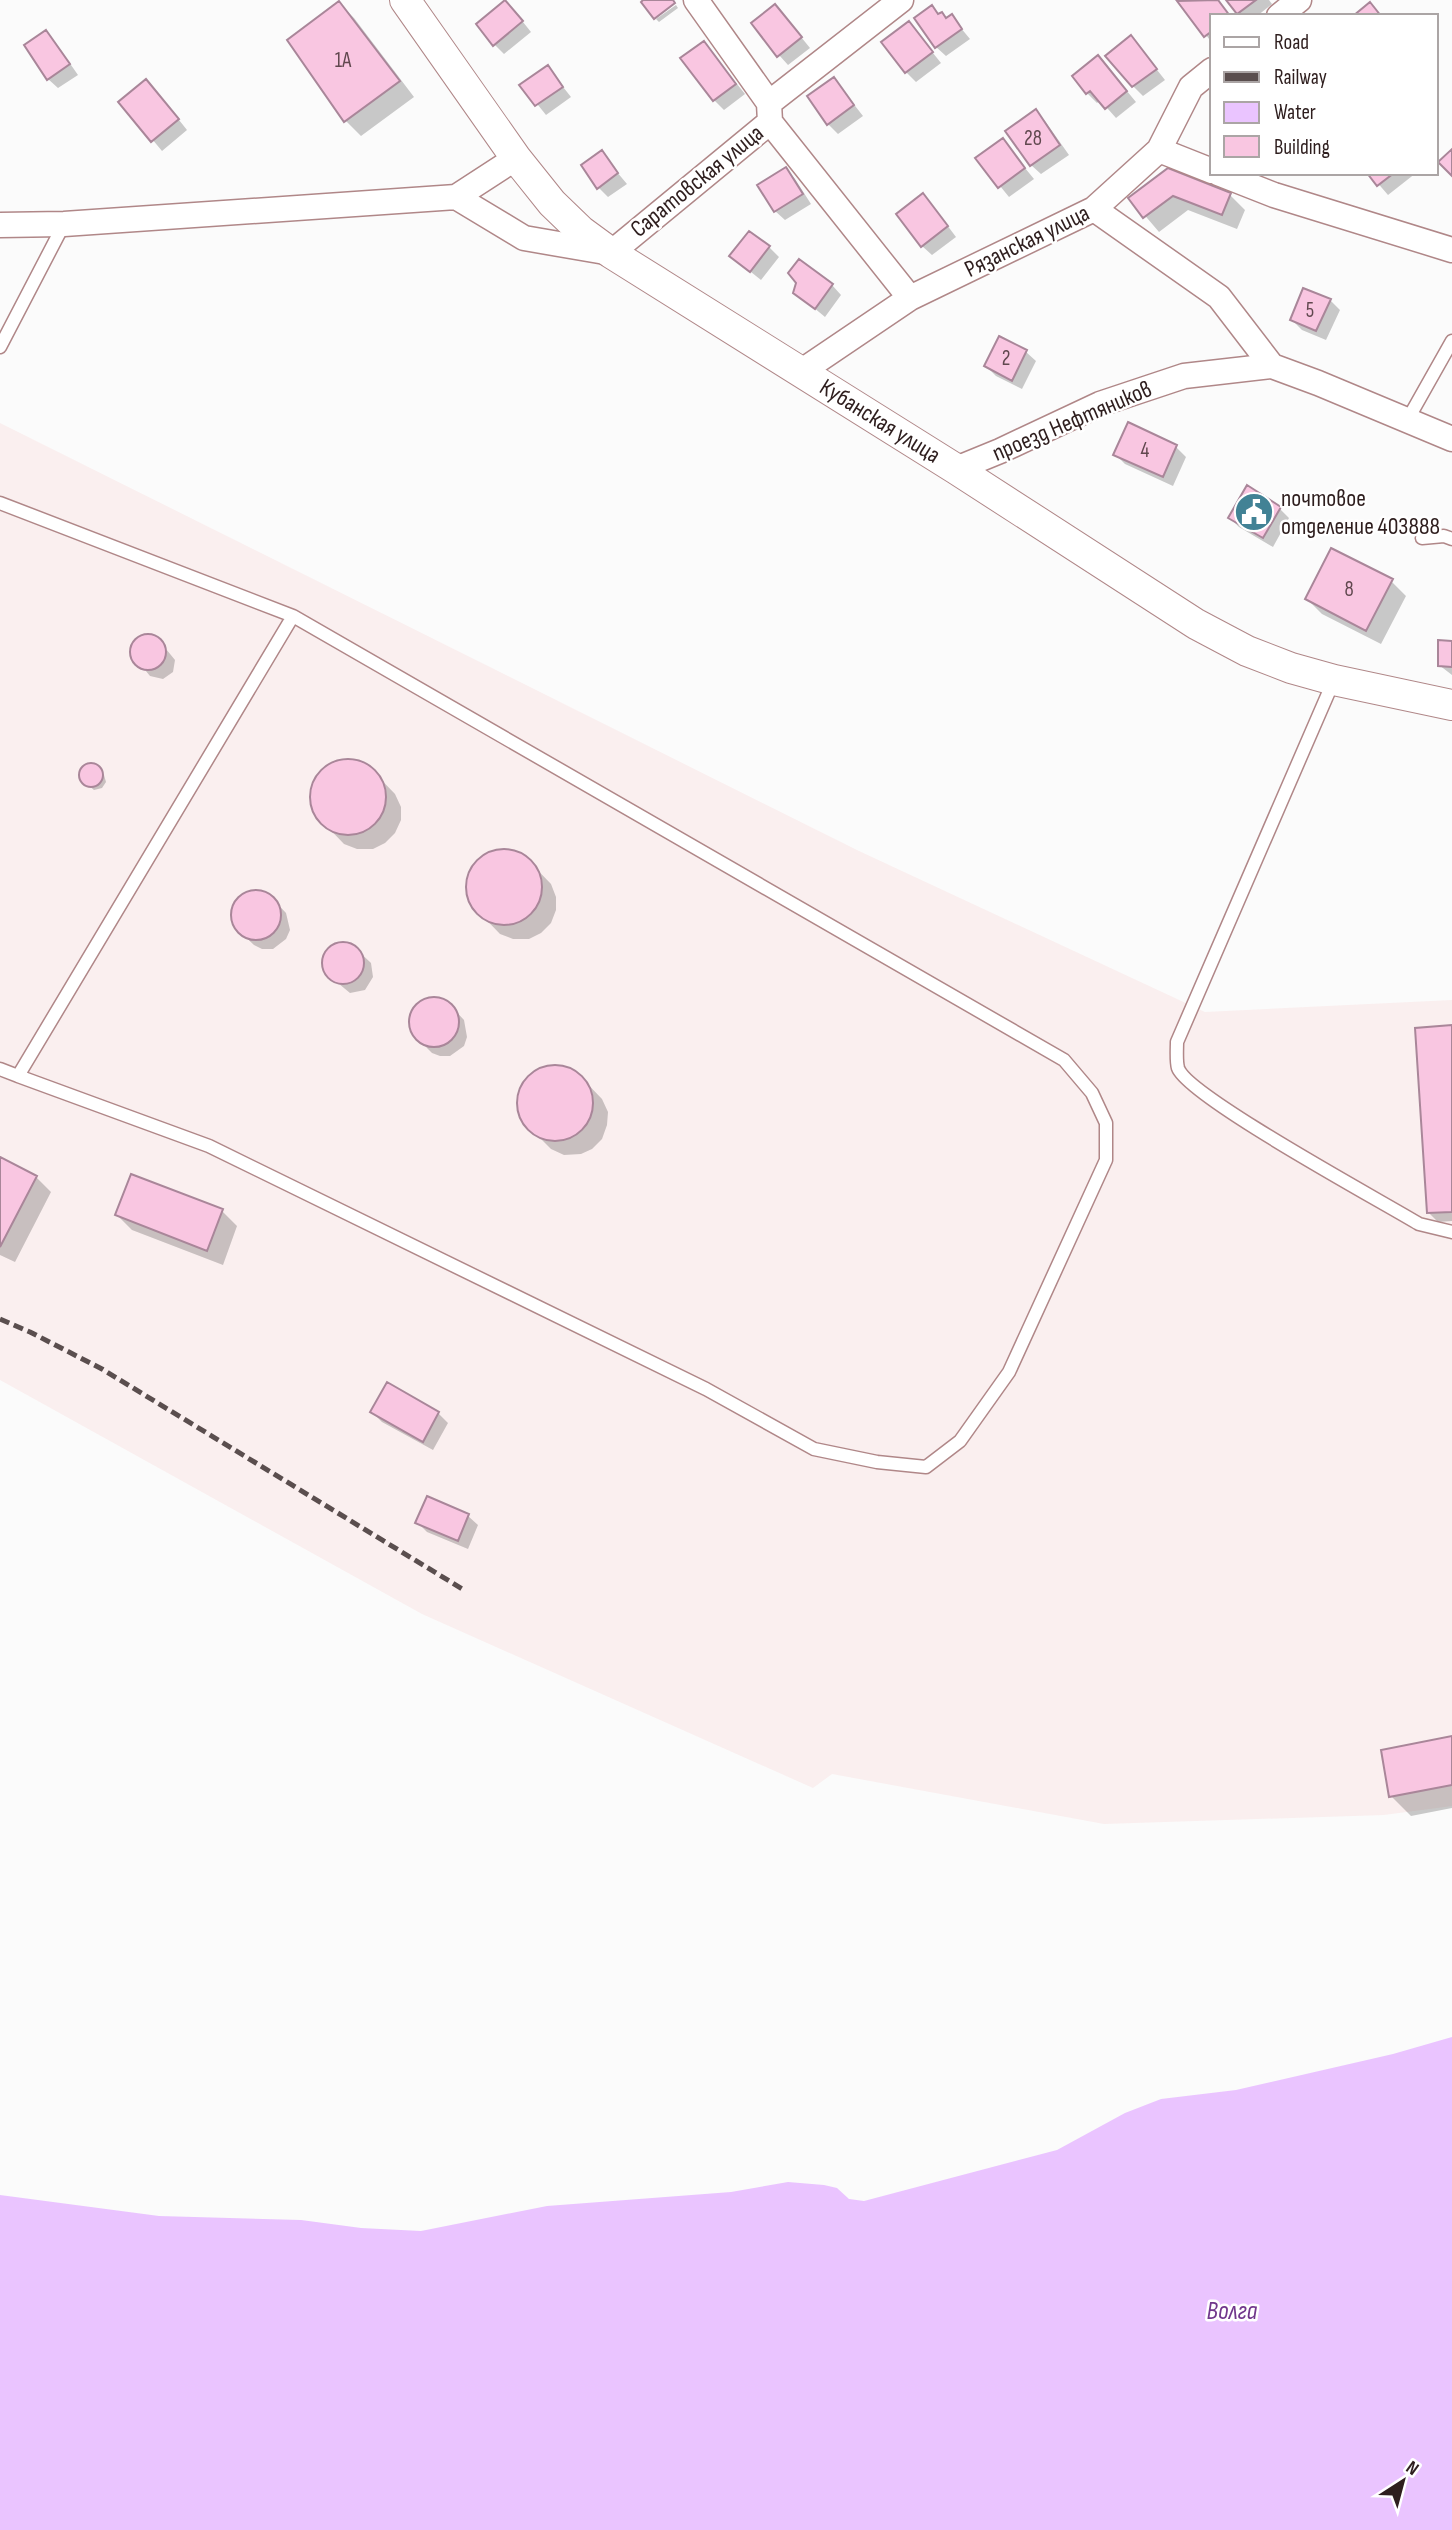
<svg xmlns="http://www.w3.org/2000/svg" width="1452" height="2530" font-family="'Sofia Sans Condensed',sans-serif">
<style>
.built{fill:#faefef}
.water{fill:#eac4ff}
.shadow{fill:#0003}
.building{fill:#f9c6e1;stroke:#a98699;stroke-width:2}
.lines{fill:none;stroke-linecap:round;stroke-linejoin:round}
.service-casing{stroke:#b08788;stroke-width:15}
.minor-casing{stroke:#b08788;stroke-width:27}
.tertiary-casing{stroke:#b08788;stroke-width:32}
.service{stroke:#fff;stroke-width:12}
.minor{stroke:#fff;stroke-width:24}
.tertiary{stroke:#fff;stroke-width:30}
.rail{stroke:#5a4e4e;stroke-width:5;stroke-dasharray:10 5;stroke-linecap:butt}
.labels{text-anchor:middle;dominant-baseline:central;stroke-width:5;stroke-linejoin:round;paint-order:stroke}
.number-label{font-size:21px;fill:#61484f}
.street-label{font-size:24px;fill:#2e1e1e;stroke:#fff}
.poi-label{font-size:24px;fill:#2e1e1e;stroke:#fff;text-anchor:start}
.water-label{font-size:26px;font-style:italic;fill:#71378c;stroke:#fff}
</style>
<rect width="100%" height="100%" fill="#fbfbfb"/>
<path class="built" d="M0 423 859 851 1205 1012 1452 1000V1806L1384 1815 1104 1824 832 1774 813 1788 422 1614 0 1380Z"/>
<path class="water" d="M1452 2037V2530H0V2195L159 2216 301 2220 361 2228 421 2231 547 2206 731 2192 788 2182 824 2185 837 2188 849 2199 864 2201 1057 2150 1125 2113 1161 2099 1236 2090 1393 2054Z"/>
<path class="shadow" d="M1180 0H1219L1230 16H1212V43Z
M1229 0H1269L1272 4 1257 16H1241Z
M339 3 354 18 414 97 361 136 346 121 289 40Z
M676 5 678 8 659 22 656 19Z
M515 12 531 32 504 54 494 44Z
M939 15 947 19 951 16 970 39 946 56 936 47Z
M784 16 810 48 788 65 779 55Z
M909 23 941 63 916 82 906 72Z
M46 32 55 42 78 75 58 88 48 79Z
M1131 37 1165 80 1143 96 1133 86Z
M704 43 745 94 724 110 714 100Z
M1107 67 1136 102 1116 118 1100 100 1097 103 1087 93 1074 76Z
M548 68 571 97 546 115 522 85Z
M834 79 863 116 838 134 828 124Z
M156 91 187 130 162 151 121 102Z
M1036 112 1045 121 1069 155 1041 174 1031 165Z
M1002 140 1034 179 1009 197 978 159Z
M601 153 627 184 608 197 598 187Z
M786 169 795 179 811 204 785 220 775 211Z
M1168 170 1230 195 1245 210 1237 229 1188 210 1159 232 1130 198Z
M1369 173H1416L1388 195Z
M932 205 956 237 932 255 922 246Z
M769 247 779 257 761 280 731 256Z
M798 282 832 285 841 295 825 317 795 292Z
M1330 300 1340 310 1326 340 1302 330 1292 320Z
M1000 338 1026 352 1036 361 1022 389 996 376 986 366Z
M1128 425 1176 447 1186 457 1173 486 1125 464 1115 454Z
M1279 508 1289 518 1273 547 1239 527 1230 518Z
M1391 581 1406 596 1381 644 1322 614 1307 599Z
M145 636 157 638 175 660 173 672 163 679 150 676 132 654 134 643Z
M1452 643V675L1439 665Z
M341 761H354L369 767 395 794 401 807V820L395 833 385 843 373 849H357L344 844 318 817 312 803V790L317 778 326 768Z
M92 765 104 775 106 782 102 788 94 790 82 780 81 773 85 766Z
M497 851H510L525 857 551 884 556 897V910L551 923 541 933 529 939H513L500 934 474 907 468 893V880L473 868 482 858Z
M251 892 269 895 286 913 290 930 286 939 273 949H262L254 945 236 928 233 910 242 896Z
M347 944 354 947 371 963 373 977 365 990 350 993 327 974 324 959 332 948Z
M429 999H437L447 1002 464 1020 467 1037 464 1046 450 1056H440L432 1053 414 1035 411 1017 420 1003Z
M1452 1027V1221L1438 1222 1428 1212Z
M548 1067H561L576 1072 602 1099 608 1112 607 1125 602 1139 592 1149 581 1154 564 1155 551 1149 525 1123 519 1108V1095L524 1083 533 1073Z
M0 1159 36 1177 51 1192 15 1262 0 1255Z
M132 1176 222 1211 237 1226 223 1265 132 1230 117 1215Z
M372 1412 438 1413 448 1423 433 1450 382 1422Z
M468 1516 478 1525 468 1549 427 1532 417 1522Z
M1452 1738V1808L1411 1816 1391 1796Z"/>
<path class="building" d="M505 0 523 21 493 46 476 24Z
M643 0H673L675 3 654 19 641 2Z
M1218 0 1230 16H1212V31L1204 37 1177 1Z
M1226 0H1256L1237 14Z
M339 1 400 81 344 122 287 40Z
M1370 2 1381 16H1353Z
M775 4 802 37 777 57 751 23Z
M932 5 938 14 942 12 946 18 952 14 962 29 935 48 914 18Z
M909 21 933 52 905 73 881 42Z
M46 30 70 64 47 80 24 45Z
M1131 35 1157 69 1132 87 1105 56Z
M704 41 736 84 713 101 680 58Z
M1098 55 1127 91 1105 109 1090 91 1086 94 1072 76Z
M548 65 563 87 535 106 519 85Z
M834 77 854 105 827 125 807 96Z
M146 79 179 119 151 142 118 102Z
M1036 109 1060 145 1030 166 1005 131Z
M1003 138 1025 168 998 188 975 158Z
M1452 149V176L1438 162Z
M602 150 618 173 597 189 581 165Z
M786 167 803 194 774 212 757 185Z
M1168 168 1231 193 1222 215 1173 196 1143 218 1128 198Z
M1367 173H1394L1377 186Z
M923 193 948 226 921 247 896 214Z
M749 231 770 246 750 272 729 256Z
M799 259 833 284 815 309 793 293 796 283 788 273Z
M1303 288 1331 299 1316 331 1290 320Z
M999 336 1027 350 1012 381 984 366Z
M1128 422 1177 445 1163 477 1113 455Z
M1247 485 1281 507 1263 538 1228 518Z
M1331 548 1393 579 1366 631 1305 599Z
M130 652a18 18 0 1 1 36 0a18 18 0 1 1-36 0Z
M1438 640 1452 641V667L1438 666Z
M310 797a38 38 0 1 1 76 0a38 38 0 1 1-76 0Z
M79 775a12 12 0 1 1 24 0a12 12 0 1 1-24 0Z
M466 887a38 38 0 1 1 76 0a38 38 0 1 1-76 0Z
M231 915a25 25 0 1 1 50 0a25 25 0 1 1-50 0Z
M322 963a21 21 0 1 1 42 0a21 21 0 1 1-42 0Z
M409 1022a25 25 0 1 1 50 0a25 25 0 1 1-50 0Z
M1452 1025V1212L1427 1213 1415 1028Z
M517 1103a38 38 0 1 1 76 0a38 38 0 1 1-76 0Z
M0 1157 37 1176 0 1247Z
M131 1174 223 1209 207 1251 115 1215Z
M387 1382 439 1412 423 1442 370 1412Z
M427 1496 469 1514 458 1541 415 1523Z
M1452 1736V1785L1389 1797 1381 1750Z"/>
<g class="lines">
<g class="service-casing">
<path id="service" d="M0 347 64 224
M1408 419 1452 341
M0 503 293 616 18 1076 0 1069
M1422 538 1444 536 1452 539
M1334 680 1177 1042C1177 1049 1176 1061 1178 1068 1187 1096 1383 1202 1419 1224L1452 1232
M18 1076 209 1146 706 1389 814 1449 877 1462 926 1467 960 1441 1009 1372 1106 1160V1123L1092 1093 1064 1060 293 616"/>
</g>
<g class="minor-casing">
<path id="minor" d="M696 0 769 103
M1279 16 1299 0
M770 122 910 298
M1159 150 1212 171
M1218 173 1274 195 1452 250
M456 197 516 158
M1094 209 1219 297 1272 366
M0 225 64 224 456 197 524 238 611 253 770 122 769 103 901 0
M802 371 910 298 1094 209 1159 150 1191 87 1212 70
M956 469 1000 451 1100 404 1184 376 1272 366 1318 383 1452 439"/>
</g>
<g class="tertiary-casing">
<path id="tertiary" d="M405 0 516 158 552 203 581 231 611 253 956 469 1196 624 1247 651 1291 668 1334 680 1452 705"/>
</g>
<use href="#service" class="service"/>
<use href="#minor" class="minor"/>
<use href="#tertiary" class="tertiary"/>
<path class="rail" d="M0 1319 30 1332 102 1369 464 1590"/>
</g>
<defs>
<g id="civic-disc" transform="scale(2.0125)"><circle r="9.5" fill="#428295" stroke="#fff"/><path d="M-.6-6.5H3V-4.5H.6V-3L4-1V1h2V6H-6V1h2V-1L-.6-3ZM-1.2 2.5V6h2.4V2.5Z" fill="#fff"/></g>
</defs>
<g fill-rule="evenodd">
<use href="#civic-disc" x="1254" y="512"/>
</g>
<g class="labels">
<g class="number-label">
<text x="343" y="60">1А</text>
<text x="1033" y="138">28</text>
<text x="1310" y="310">5</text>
<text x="1006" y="358">2</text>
<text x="1145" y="450">4</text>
<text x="1349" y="589">8</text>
</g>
<g class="street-label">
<text transform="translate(697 181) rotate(-39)">Саратовская улица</text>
<text transform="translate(1027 241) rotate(-26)">Рязанская улица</text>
<text transform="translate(880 421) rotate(32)">Кубанская улица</text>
<text transform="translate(1072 421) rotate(-23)">проезд Нефтяников</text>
</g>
<g class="poi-label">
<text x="1281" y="498">почтовое<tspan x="1281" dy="28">отделение 403888</tspan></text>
</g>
<g class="water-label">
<text x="1232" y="2311">Волга</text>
</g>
</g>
<rect x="1210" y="14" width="228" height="161" fill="#ffffff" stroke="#aba5a5" stroke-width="2"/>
<rect x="1224" y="37" width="35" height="10" fill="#ffffff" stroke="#aba5a5" stroke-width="2"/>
<text x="1274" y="49" font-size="21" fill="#2e1e1e">Road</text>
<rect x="1224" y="72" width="35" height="10" fill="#5a4e4e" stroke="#aba5a5" stroke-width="2"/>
<text x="1274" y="84" font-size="21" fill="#2e1e1e">Railway</text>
<rect x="1224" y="102" width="35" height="21" fill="#eac4ff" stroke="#aba5a5" stroke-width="2"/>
<text x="1274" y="119" font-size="21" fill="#2e1e1e">Water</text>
<rect x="1224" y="136" width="35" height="21" fill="#f9c6e1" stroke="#aba5a5" stroke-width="2"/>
<text x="1274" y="154" font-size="21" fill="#2e1e1e">Building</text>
<g transform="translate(1403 2481) rotate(36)" stroke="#ffffff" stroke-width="5" paint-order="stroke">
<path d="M0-5L12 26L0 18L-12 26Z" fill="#2e1e1e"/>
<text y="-10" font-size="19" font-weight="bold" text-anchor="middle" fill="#2e1e1e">N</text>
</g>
</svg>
